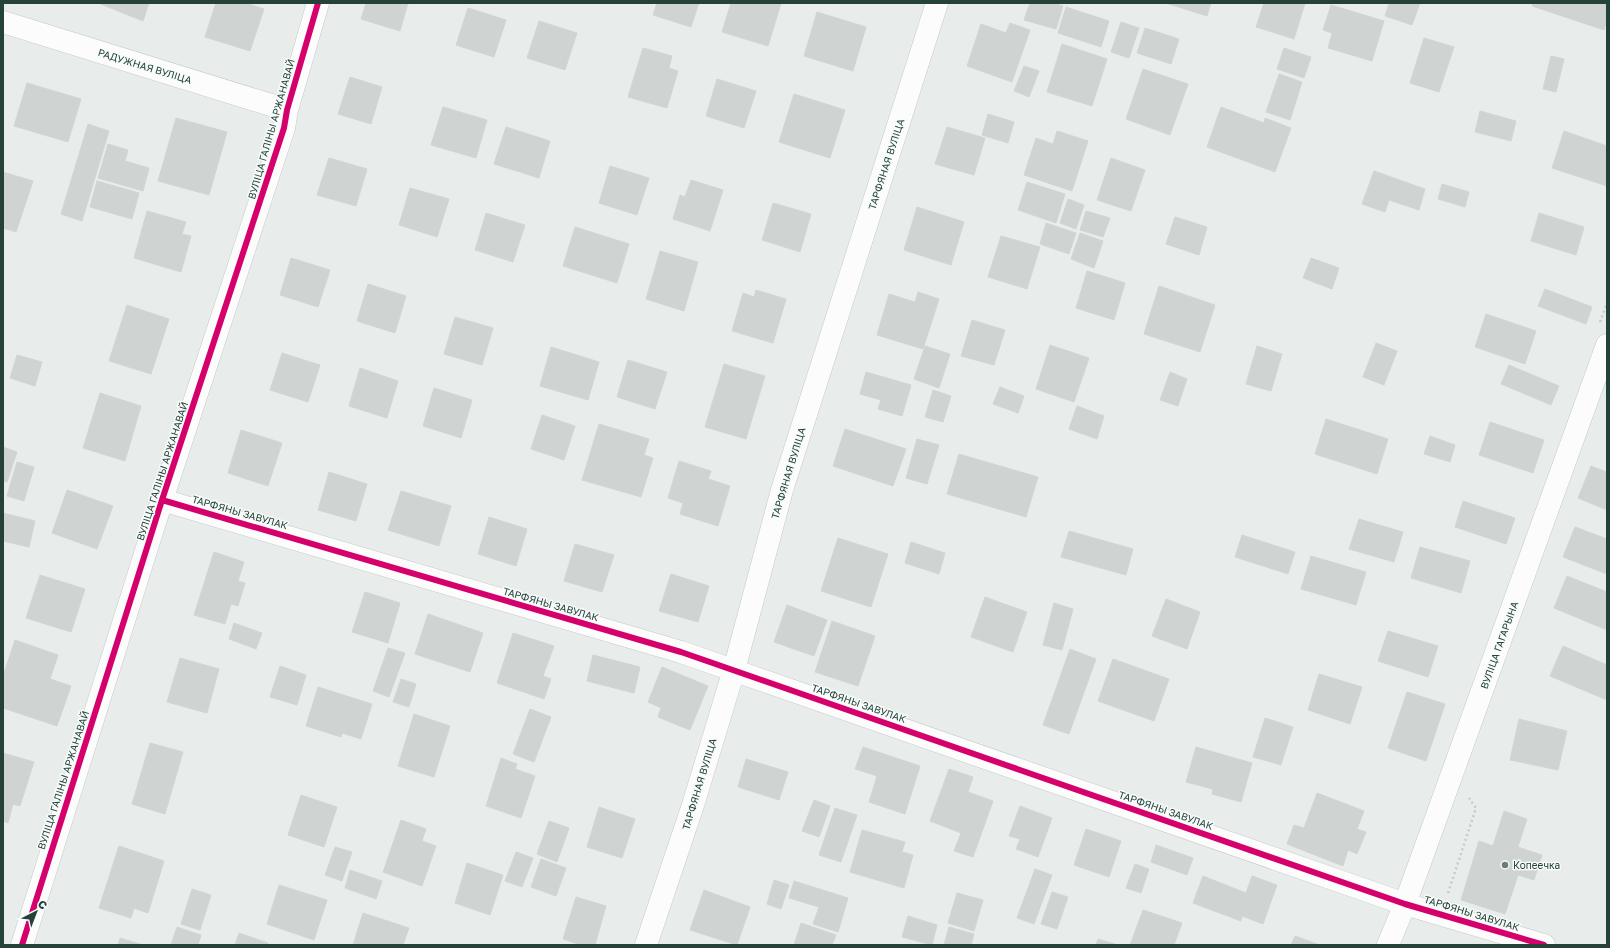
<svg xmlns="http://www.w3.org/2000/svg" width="1610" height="948" font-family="'Golos Text',sans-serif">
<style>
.building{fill:#cfd4d2;stroke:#d1d6d4}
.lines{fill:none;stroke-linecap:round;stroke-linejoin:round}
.minor-casing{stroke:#c5cac8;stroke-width:23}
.tertiary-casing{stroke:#c5cac8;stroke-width:23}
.path{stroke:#c3ccca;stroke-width:2.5;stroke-dasharray:2 3;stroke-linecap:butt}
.minor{stroke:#fcfcfc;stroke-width:22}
.tertiary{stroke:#fcfcfc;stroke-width:22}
.cycleway-casing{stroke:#f7fbf9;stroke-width:8}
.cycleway{stroke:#d6006c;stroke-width:6}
.poi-dot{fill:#697e78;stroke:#f7fbf9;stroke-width:1.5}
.labels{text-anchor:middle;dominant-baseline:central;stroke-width:3;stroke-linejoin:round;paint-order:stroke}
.street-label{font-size:10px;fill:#24423a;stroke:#f7fbf9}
.poi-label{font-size:10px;fill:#24423a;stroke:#f7fbf9;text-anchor:start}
</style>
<rect width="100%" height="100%" fill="#e8edeb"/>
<path class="building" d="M98 3H149L143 21Z
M216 3H246L264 9 250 51 205 37Z
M366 3H408L400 31 361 19Z
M657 3H699L691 27 653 15Z
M731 3H781L768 46 722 32Z
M1030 3H1053L1063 6 1056 29 1024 20Z
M1166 3H1211L1207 16Z
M1264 3H1305L1294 39 1256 27Z
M1389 3H1420L1412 25 1385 16Z
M1533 3H1607V21L1604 30 1532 6Z
M1331 5 1384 21 1372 61 1328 48 1332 33 1323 30Z
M1066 7 1109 21 1101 47 1058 33Z
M468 8 506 20 494 57 456 45Z
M817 12 866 27 853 71 804 56Z
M539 21 577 33 565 70 527 58Z
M1121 22 1139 28 1129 58 1111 52Z
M1010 23 1030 30 1012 82 967 66 981 24 1006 33Z
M1145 28 1179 39 1171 64 1137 53Z
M1424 38 1454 47 1439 92 1410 83Z
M1062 44 1107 59 1092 106 1047 92Z
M643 48 672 56 669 68 678 71 667 108 628 97Z
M1284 48 1311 57 1304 78 1277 69Z
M1551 56 1564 59 1556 92 1543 89Z
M1024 66 1039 71 1029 97 1014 91Z
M1143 69 1188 84 1170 135 1126 119Z
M1279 74 1302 82 1290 120 1266 112Z
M350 77 382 87 371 124 338 114Z
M717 79 756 91 744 128 706 116Z
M27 83 81 99 68 142 14 126Z
M794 94 845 110 830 158 779 142Z
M443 107 487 120 476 158 431 145Z
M1221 107 1264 123 1265 118 1291 128 1275 172 1207 147Z
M1480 111 1516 121 1511 141 1475 132Z
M988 114 1014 122 1008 143 982 135Z
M176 118 227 132 209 195 158 181Z
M88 124 109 131 82 221 61 214Z
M506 127 550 141 539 178 494 164Z
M947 127 985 138 974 175 935 164Z
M1057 131 1088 141 1072 191 1024 175 1036 138 1053 144Z
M1564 131 1607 146V186L1552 168Z
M108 144 128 150 125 161 149 168 143 191 98 178Z
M329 158 367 169 356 206 317 195Z
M1111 158 1145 170 1131 211 1097 200Z
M610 166 649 178 637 215 599 203Z
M1374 171 1425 189 1419 210 1389 200 1385 212 1362 204Z
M3 172 33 181 16 232 3 228Z
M691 180 723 190 710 231 673 219 680 195 685 197Z
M97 181 139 193 132 219 90 207Z
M1027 182 1065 194 1056 223 1018 210Z
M1442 184 1469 192 1465 207 1438 199Z
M410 188 449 199 437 237 399 225Z
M1068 199 1084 205 1076 229 1060 223Z
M773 203 811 214 800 252 762 240Z
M917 207 964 222 951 265 904 250Z
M147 211 186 222 182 234 191 236 181 272 134 258Z
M1086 211 1110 218 1103 237 1080 230Z
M486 213 525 225 513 262 475 250Z
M1539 213 1584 227 1576 255 1531 241Z
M1175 217 1207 227 1199 255 1166 244Z
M1046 223 1076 233 1069 254 1040 244Z
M575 227 629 244 617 283 563 266Z
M1080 233 1103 241 1094 268 1071 259Z
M1001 236 1040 247 1027 289 988 277Z
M660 251 698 262 684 311 646 299Z
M291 258 330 270 318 307 280 295Z
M1311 258 1339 268 1332 289 1303 278Z
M1087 271 1125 283 1114 320 1076 308Z
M368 284 406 296 395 333 357 321Z
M1159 286 1215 305 1200 352 1144 334Z
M1545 289 1592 307 1586 324 1538 306Z
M756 290 786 299 773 343 732 331 743 293 754 297Z
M918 292 939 299 923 349 877 335 889 294 915 302Z
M127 305 169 319 151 374 109 361Z
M1486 314 1536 331 1525 364 1475 347Z
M455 317 493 328 482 365 444 354Z
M972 320 1005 330 994 365 961 356Z
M1376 343 1397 351 1384 385 1363 377Z
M1050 345 1089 358 1074 402 1036 389Z
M925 346 950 354 939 388 914 379Z
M1257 346 1282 354 1271 391 1246 384Z
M551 347 599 362 588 400 540 386Z
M282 353 320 365 308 402 270 390Z
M17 355 42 362 35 386 10 378Z
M628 360 667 372 655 409 617 397Z
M724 364 765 376 746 439 705 427Z
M1509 365 1559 386 1551 405 1501 384Z
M360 368 398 381 387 418 349 406Z
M866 372 911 385 902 416 878 409 881 400 860 394Z
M1170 372 1187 379 1178 406 1160 400Z
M1000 387 1024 396 1018 413 993 404Z
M434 388 472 400 461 438 423 426Z
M933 390 951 396 943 422 925 417Z
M100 393 141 406 125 461 83 448Z
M1077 406 1104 416 1097 439 1069 429Z
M542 415 575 426 564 460 531 449Z
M1326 419 1388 439 1377 474 1315 454Z
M1490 422 1544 440 1533 473 1479 455Z
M599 424 649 439 644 455 653 458 641 497 582 480Z
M845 429 906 449 893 486 833 466Z
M241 430 282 443 268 486 228 473Z
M1430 436 1455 445 1450 462 1424 454Z
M917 439 939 445 927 484 906 478Z
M3 447 17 452 7 482 3 481Z
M959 454 1038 477 1026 517 947 494Z
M679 461 711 471 708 479 730 486 718 526 680 514 683 503 668 498Z
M17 462 34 467 24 501 7 496Z
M1591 466 1607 472V510L1578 498Z
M329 472 367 484 356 521 318 510Z
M67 490 113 506 97 549 52 533Z
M401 491 451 506 439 546 388 530Z
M1463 501 1515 518 1506 544 1455 527Z
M3 513 35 521 29 547 3 541Z
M489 517 527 529 516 566 478 554Z
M1359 519 1403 532 1394 562 1349 549Z
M1575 527 1607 539V574L1563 557Z
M1069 531 1133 549 1126 575 1061 557Z
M1242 535 1295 552 1288 574 1235 557Z
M838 538 888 554 871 607 821 591Z
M911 542 945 553 939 574 905 563Z
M575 544 614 555 602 592 564 581Z
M1420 547 1470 561 1461 593 1411 578Z
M214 552 244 562 238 581 245 583 238 606 231 604 225 624 194 615Z
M1311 556 1366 572 1356 605 1301 589Z
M671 574 709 586 698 622 659 611Z
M40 575 85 589 71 632 26 618Z
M1567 576 1607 592V630L1554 608Z
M365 592 400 603 388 643 352 632Z
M985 597 1027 612 1013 652 971 637Z
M1166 599 1200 612 1187 649 1152 636Z
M1054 603 1073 609 1062 650 1043 645Z
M787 605 827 620 814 656 774 642Z
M428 614 483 633 470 672 415 654Z
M832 621 875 636 858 686 815 672Z
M234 623 262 633 256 649 229 639Z
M1388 631 1438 646 1428 677 1378 661Z
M513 633 554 646 543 676 551 679 544 699 497 683Z
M15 640 58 655 50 679 71 686 57 726 3 708V676Z
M1563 646 1607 665V700L1550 676Z
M388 648 405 653 389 697 373 691Z
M1070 649 1096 659 1069 734 1043 725Z
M593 655 640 667 634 693 587 681Z
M180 658 219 669 207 713 167 702Z
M1113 659 1169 679 1154 721 1098 701Z
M280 666 306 675 297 705 270 697Z
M662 667 708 686 690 730 658 717 661 708 648 702Z
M1319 674 1362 687 1350 724 1308 710Z
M401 679 416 684 409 707 393 702Z
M318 687 372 704 361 739 342 733 341 737 306 726Z
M1407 692 1445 704 1426 761 1388 748Z
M530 709 551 717 534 762 513 754Z
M414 714 450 726 434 777 398 766Z
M1265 718 1293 727 1281 765 1253 757Z
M1519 719 1567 731 1558 770 1510 760Z
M150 743 183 752 165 814 132 804Z
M863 747 920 766 905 814 869 802 877 776 855 769Z
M1196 747 1252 763 1241 802 1212 794 1213 789 1186 782Z
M3 753 34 762 20 806 13 804 8 823 3 821Z
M501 758 517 764 515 769 535 776 521 818 486 806Z
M746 759 788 772 779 800 738 787Z
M949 769 973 777 968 792 993 801 973 857 954 851 961 833 930 821Z
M1317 793 1364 811 1357 829 1366 832 1357 854 1348 850 1343 866 1287 844 1294 825 1304 828Z
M301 795 337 807 324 847 288 835Z
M814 800 830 806 819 837 802 831Z
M1020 806 1052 818 1038 857 1016 849 1020 839 1009 836Z
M599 807 635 819 622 858 587 847Z
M835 808 857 815 841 862 819 855Z
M1504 811 1527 819 1518 847 1542 855 1534 880 1518 875 1505 914 1461 900 1479 841 1493 846Z
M401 820 426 829 422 841 436 846 422 886 383 872Z
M549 821 569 828 557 862 537 854Z
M1086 829 1121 841 1109 877 1074 865Z
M862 830 905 842 902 852 913 855 904 888 850 872Z
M1156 845 1193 858 1187 875 1151 862Z
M119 846 164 861 148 913 134 908 131 918 99 908Z
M335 847 352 852 342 881 325 875Z
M516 852 533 858 522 887 505 881Z
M541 859 566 868 556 896 531 887Z
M467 863 503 875 490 915 455 903Z
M1135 864 1149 869 1141 893 1126 888Z
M1035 869 1052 875 1034 924 1017 918Z
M350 870 382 881 376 899 345 888Z
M1203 876 1246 893 1252 876 1277 885 1263 924 1242 916 1241 921 1193 903Z
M774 880 789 885 781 909 767 904Z
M794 881 848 898 838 932 813 924 819 907 789 898Z
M279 885 327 900 314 940 267 924Z
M192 889 211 895 200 930 181 924Z
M704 890 750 907 737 945 690 930Z
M1052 892 1068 897 1057 929 1041 924Z
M957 893 983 900 974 931 948 923Z
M576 897 606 906 595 945H581L563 939Z
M1143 910 1182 923 1174 945H1130Z
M363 913 409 928 403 945H353Z
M908 916 937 925 932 945 902 937Z
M801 923 836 935 832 945H794Z
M177 927 201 935 198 945H171Z
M949 927 974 934 971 945H944Z
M239 933 268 943V945H235Z
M1295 936 1320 945H1291Z
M120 938 143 945H118Z
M1098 939 1118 945H1096Z"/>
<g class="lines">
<g class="minor-casing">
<path id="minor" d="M3 22 287 110
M162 500 681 652 1405 904 1544 945
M22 945 162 500 284 128 287 110 318 3
M646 945 693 805 734 670 782 490 937 3"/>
</g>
<g class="tertiary-casing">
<path id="tertiary" d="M1388 945 1405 904 1607 345"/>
</g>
<path class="path" d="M1600 322 1607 303
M1448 893 1476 808 1469 798"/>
<use href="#minor" class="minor"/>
<use href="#tertiary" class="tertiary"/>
<g class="cycleway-casing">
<path id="cycleway" d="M162 500 681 652 1405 904 1544 945
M22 945 162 500 284 128 287 110 318 3"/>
</g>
<use href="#cycleway" class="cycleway"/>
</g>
<circle class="poi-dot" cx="1505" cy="865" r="4"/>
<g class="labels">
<g class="street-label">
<text transform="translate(145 66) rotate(17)">РАДУЖНАЯ ВУЛІЦА</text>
<text transform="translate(271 129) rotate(-74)">ВУЛІЦА ГАЛІНЫ АРЖАНАВАЙ</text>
<text transform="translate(886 164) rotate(-72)">ТАРФЯНАЯ ВУЛІЦА</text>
<text transform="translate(162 471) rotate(-72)">ВУЛІЦА ГАЛІНЫ АРЖАНАВАЙ</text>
<text transform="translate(788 473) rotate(-73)">ТАРФЯНАЯ ВУЛІЦА</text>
<text transform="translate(240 512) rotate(16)">ТАРФЯНЫ ЗАВУЛАК</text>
<text transform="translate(551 604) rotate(16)">ТАРФЯНЫ ЗАВУЛАК</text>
<text transform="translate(1499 645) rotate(-70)">ВУЛІЦА ГАГАРЫНА</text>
<text transform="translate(859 703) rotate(19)">ТАРФЯНЫ ЗАВУЛАК</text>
<text transform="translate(63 780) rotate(-72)">ВУЛІЦА ГАЛІНЫ АРЖАНАВАЙ</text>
<text transform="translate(699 784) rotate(-73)">ТАРФЯНАЯ ВУЛІЦА</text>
<text transform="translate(1166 810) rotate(19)">ТАРФЯНЫ ЗАВУЛАК</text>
<text transform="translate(1472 913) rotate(17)">ТАРФЯНЫ ЗАВУЛАК</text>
</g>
<g class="poi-label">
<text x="1513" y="865">Копеечка</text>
</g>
</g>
<rect width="1610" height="948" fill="none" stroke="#24423a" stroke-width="8"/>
<g transform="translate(36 912) rotate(42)" stroke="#f7fbf9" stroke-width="3" paint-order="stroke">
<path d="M0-3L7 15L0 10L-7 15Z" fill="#24423a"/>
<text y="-6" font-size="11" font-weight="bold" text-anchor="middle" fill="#24423a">С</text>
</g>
</svg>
